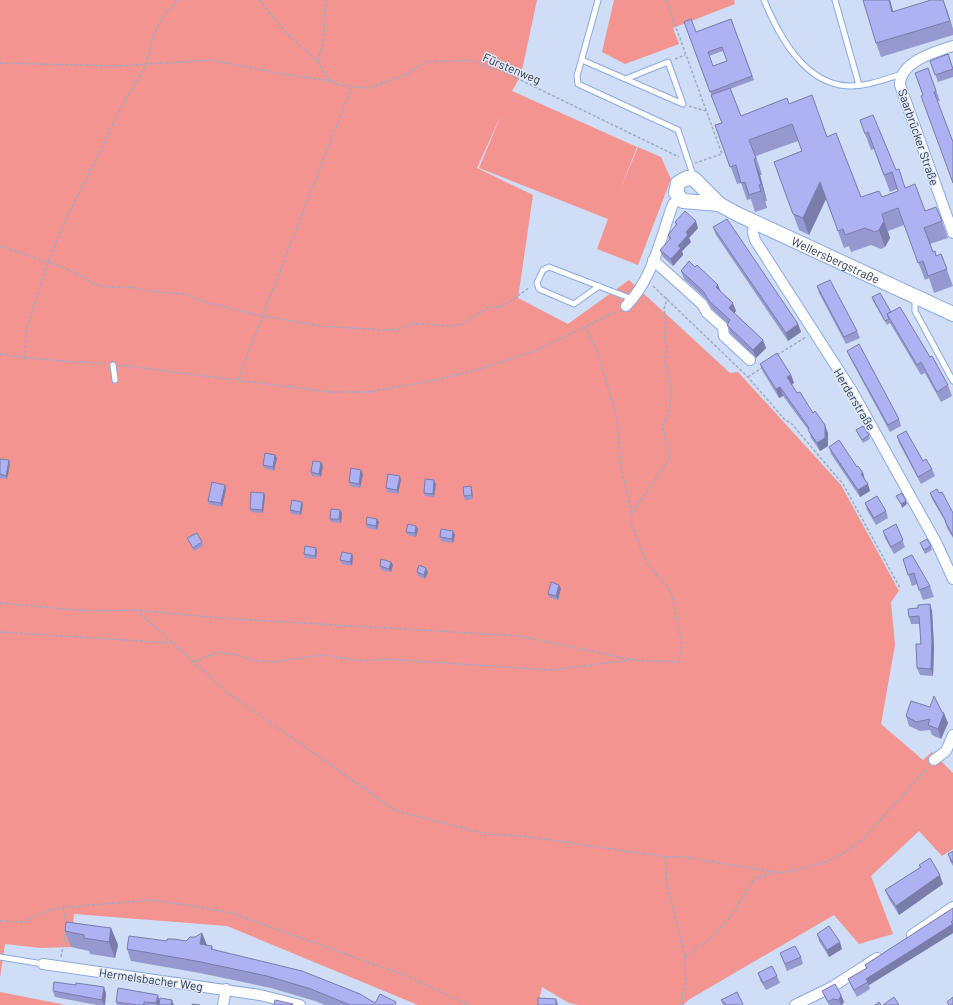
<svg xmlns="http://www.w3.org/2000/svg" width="953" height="1005" font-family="Barlow,sans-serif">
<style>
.green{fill:#f39491}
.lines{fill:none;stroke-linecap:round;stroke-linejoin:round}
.lane-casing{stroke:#8aaae4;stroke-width:7}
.street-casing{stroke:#8aaae4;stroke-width:12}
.secondary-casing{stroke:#8aaae4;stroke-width:16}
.path{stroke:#9dabc4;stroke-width:1.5;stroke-dasharray:3 2;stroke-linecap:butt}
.lane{stroke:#fff;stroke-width:5}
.street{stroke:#fff;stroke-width:10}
.secondary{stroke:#fff;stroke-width:14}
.wall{fill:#9698d0;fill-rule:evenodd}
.shaded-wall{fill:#7a7ca9}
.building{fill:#aeb1f2;stroke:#7a7ca9;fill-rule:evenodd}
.labels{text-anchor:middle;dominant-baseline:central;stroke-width:3;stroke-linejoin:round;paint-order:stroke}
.street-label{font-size:12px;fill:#2c3952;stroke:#e3eaf6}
</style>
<rect width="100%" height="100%" fill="#cfddf6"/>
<path class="green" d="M0 0H537L521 75 512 91 637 147 619 193 638 147 661 157 671 179 638 265 597 249 608 219 479 168 502 113 477 168 533 195 518 298 568 324 629 280 730 373 738 372 841 485 899 591 891 602 895 645 881 724 923 760 932 752 953 773V849L942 856 919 831 871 876 893 934 859 944 834 915 690 999 683 1005H579L569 1003 542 987 538 1005H418L227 926 74 914 71 947 41 948 5 944 0 978Z
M614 0H734L735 4 673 28 679 44 625 64 602 52Z
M0 992 66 1005H0Z"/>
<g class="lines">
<g class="lane-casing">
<path id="lane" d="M598 0 577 76 578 84 678 130 694 178
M764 0C779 36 805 86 851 86 869 86 885 79 902 74
M835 0 859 85
M582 60 683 104 668 62 628 78
M599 286 574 304 539 289 537 283 543 270 549 267 632 299
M915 298V311L953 381
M113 365 115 380
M0 957 43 964"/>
</g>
<g class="street-casing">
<path id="street" d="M953 46C934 52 900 62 900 85L953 233
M754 223 753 233 755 240 852 391 937 544 953 579
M653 260 702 304 707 313 723 327 724 336 750 360
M626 306C653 279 660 239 673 204L680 198
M934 760 946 751 953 735
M912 935 953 907
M43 964 260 995 300 1005
M223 1005 226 989
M795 1005 832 987 877 958"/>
</g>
<g class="secondary-casing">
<g id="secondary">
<path id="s1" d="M719 204 683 201 676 193 678 183 687 178 694 179 719 204 737 214 953 314"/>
</g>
</g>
<path class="path" d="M259 0 287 34 318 62 325 75 330 81 340 85 369 88 407 74 425 62 469 60 506 73 679 157
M666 0 722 154 695 163
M675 59 685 55
M318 61 324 38 325 0
M0 63 118 66 211 60 276 73 330 81
M689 106 706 111
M0 246 62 267 81 276 93 284 106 287H128L149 291 184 294 205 302 252 314 319 326 382 330 399 329 411 324H422L449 326 463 324 489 307H499L508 303 530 287
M653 286 748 377 785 420 791 423 843 484 900 588
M585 327 596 349 617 417 621 468 632 513
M0 354 25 358 105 364
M777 355 806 337
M25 358 26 331 48 262 68 214 94 164 119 111 146 65 153 37 160 21 177 0
M119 365 329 392H369L435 380 479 369 537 350 617 311
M748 377 763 367
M238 379 352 86
M0 603 88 611 136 610 220 618 519 636 633 660 678 662 682 645 671 591 646 562 631 523 632 513 671 456 662 427 669 413 671 391 665 360 667 346 664 337 666 322 664 309 667 298
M136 610 228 693 396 811 486 834 522 836 667 857H682L782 873 826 862 846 852 866 836 927 768
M0 632 172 643
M194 662 217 652 238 655 251 660 273 662 323 655 361 661 385 659 550 670 631 660
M667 857 666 881 685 957
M63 909 68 924
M0 921 22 922 52 909 91 905 151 900 179 904 231 913 409 977 469 1005
M61 957 66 931
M683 1005 682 994 686 983 685 957 712 937 730 917 755 878 771 873"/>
<use href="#lane" class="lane"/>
<use href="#street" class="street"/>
<use href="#secondary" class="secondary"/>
</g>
<path class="wall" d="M890 0 893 11 947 10 953 29V35L881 57 876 43Z
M731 19 754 80 730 89 741 116 789 104 827 137 861 197H882L898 191 897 189 890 192 874 149 871 150 860 120 896 170 906 188 925 211 942 221 948 238 930 244 933 252 936 256 941 254 953 286 934 293 929 278 925 280 904 225 888 231 890 238 885 247 881 249 871 245 851 252 849 246 844 248 826 199 809 235 799 230 774 162 802 151 798 141 756 156 762 175H760L767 201H765L767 208 755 212 751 199 747 200 741 183 737 184 715 125 722 123 684 22 696 32ZM723 51 727 61 713 66 709 56Z
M948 54 953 69V77L938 82 930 61Z
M928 68 940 101H938L923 95Z
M675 222 698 228 689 238 691 242 682 251 683 255 673 266 663 257 660 250 669 240 668 235 676 226Z
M713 227 798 324 801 332 788 341 716 235Z
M695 267 718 285 721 292 736 311 734 313 763 340 766 348 756 358 730 333 727 325 728 324 712 309 706 299 684 279 681 271Z
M817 286 857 331 860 338 846 344 819 293Z
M872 297 891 312 930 357 948 385 952 396 941 402 925 373 921 375 890 323 887 325 873 301Z
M847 351 899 419 901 426 890 432 850 358Z
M760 364 791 375 794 383 791 384 797 393 813 413 828 433V446L820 451 811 438 809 431 783 396 779 398 763 372Z
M856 430 869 435 870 439 863 443Z
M897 436 923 461 932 469 935 476 921 484 899 443Z
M829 447 863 473 865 480 870 491 860 497 831 454Z
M275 455 277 458 274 471 264 468 263 465Z
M0 459 9 460 10 464 7 479 0 478Z
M321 462 323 466 321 477 312 476 311 472Z
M361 470 363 474 360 488 350 486 349 482Z
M401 480 398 494 387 492 386 488Z
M436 484 434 497 425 496 424 493Z
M225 485 226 489 222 507 209 504 208 501Z
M472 490 473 499 465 500 464 496Z
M264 493 265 497 263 513 251 512 250 509Z
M930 493H939L953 513V538L947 528 945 521 932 499Z
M302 502 303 505 301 515 291 514 290 510Z
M865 503 886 511 888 518 876 525 867 510Z
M342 513 341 523 331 522 330 519Z
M377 519 379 522 377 530 367 528 366 524Z
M896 524 905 547 894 554 885 538 883 531Z
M416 526 418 529 416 537 408 535 406 532Z
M453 531 455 535 453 543 441 541 440 537Z
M187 538 202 542 203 546 194 551Z
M920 543 931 546 932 550 925 554Z
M316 548 317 552 316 559 305 558 304 554Z
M352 554 353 557 352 566 342 564 340 560Z
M903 559 930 586 934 597 923 600 917 584 912 586Z
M391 562 393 565 391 572 381 570 380 566Z
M417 572H428L425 579 418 576Z
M561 588 558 600 549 597 548 594Z
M930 604 932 611 934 647 933 676 920 675 917 668 921 644 920 624H911L909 617 918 608Z
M942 712 948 723 941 739 932 735 930 730 920 731 909 726 906 716Z
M953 851V866L950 861 948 854Z
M919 865 943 884 899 915 889 899 885 890 920 868Z
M953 908V933L869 985 870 989 857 997 851 986 848 979 867 969 865 965Z
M111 928 118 945 115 958 90 954 89 951 71 947 65 931Z
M817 934 842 949 829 957 819 941Z
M167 941H186L212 946 213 949 375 1003 395 1005H325L315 1001 271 988 200 973 131 961 127 949Z
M780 953 801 957 803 964 787 971Z
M758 973 777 976 780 983 766 990 760 980Z
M53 991 106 993 105 1005H97L55 997Z
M822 991 841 995 844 1002 842 1005H829Z
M737 992 743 1005H723L721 1000Z
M160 1001 174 1005H117L116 1002Z"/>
<path class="shaded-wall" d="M889 0H890L897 26 892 12Z
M943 0 947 10 953 30Z
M754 159 760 175 767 201 761 184Z
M820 182 826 199 809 235 803 218Z
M759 185 765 201 767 208 761 191Z
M696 221 698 228 689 238 691 242 682 251 683 255 673 266 671 259 686 232Z
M884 221 890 238 885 247 879 230Z
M718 285 721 293 716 287Z
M733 303 736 311 732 316 729 308Z
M798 324 801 332 788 341 786 333Z
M763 340 766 348 756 358 753 350Z
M791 375 794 383 790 386 787 377Z
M780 387 783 396 779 398 776 389Z
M825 425 828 433V446L820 451 817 443Z
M275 455 277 458 274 471 273 467Z
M9 460 10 464 7 479 6 476Z
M321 462 323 466 321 477 319 474Z
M361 470 363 474 360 488 359 484Z
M863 473 865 480 864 481 861 474Z
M400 476 401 480 398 494 397 490Z
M434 480 436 484 434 497 433 494Z
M868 484 870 491 860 497 858 490Z
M225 485 226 489 222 507 221 503Z
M471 486 472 490 473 499 472 495Z
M264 493 265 497 263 513 262 510Z
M906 501 907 504 902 508 901 504Z
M302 502 303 505 301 515 300 512Z
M340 510 342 513 341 523 339 519Z
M377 519 379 522 377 530 376 526Z
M416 526 418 529 416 537 415 533Z
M453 531 455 535 453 543 452 539Z
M316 548 317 552 316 559 315 556Z
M352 554 353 557 352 566 350 562Z
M391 562 393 565 391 572 389 569Z
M426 568 428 572 425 579 424 575Z
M559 585 561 588 558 600 556 596Z
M930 604 932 611 934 647 933 676 931 669Z
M944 713 948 723 941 739 938 729Z
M940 875 943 884 899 915 896 906Z
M953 924V933L869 985 866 979Z
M111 928 118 945 115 958 109 942Z
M202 933 207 945 205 956 200 944Z
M840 942 842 949 829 957 827 950Z
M104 987 106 993 105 1005H104L102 1000Z
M158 995 160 1002 159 1005H157L156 1003Z
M841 995 844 1002 842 1005H841L839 1000Z
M556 999 558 1005H556Z
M172 1000 174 1005H171Z"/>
<path class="building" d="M863 0H889L892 12 931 0H943L950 21 876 43Z
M691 19 696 32 731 19 752 76 710 92 684 22ZM722 47 727 61 713 66 708 52Z
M948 54 953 69 935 75 930 61Z
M928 68 936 91 934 92 953 142V183L921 96 923 95 915 73Z
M730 88 741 116 787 98 789 104 812 95 827 137 836 133 861 197 879 191 882 197 898 191 892 172 884 175 868 132 865 134 860 120 873 115 896 170 899 169 905 188 915 184 925 211 936 207 942 221 924 228 933 252 935 251 936 256 941 254 947 269 928 276 923 261 918 263 898 208 882 214 884 221 879 230 875 232 865 228 845 235 843 229 838 231 820 182 803 218 793 214 774 162 802 151 792 124 749 140 756 158 754 159 761 184 759 185 761 191 749 195 745 182 741 183 736 165 730 167 715 125 722 123 711 95Z
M685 211 696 221 686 232 688 235 678 246 681 248 671 259 660 250 671 238 668 235 677 224 675 222Z
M727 219 798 324 786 333 713 227Z
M689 261 695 267 697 265 718 285 716 287 733 303 729 308 763 340 753 350 727 325 730 320 709 301 703 291 681 271Z
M830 280 857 331 844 337 817 286Z
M880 293 891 312 887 314 889 319 885 321 872 297Z
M900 307 930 357 932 356 948 385 937 392 921 362 917 365 887 314Z
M859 344 899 419 888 425 847 351Z
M777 353 791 375 787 377 797 393 800 392 813 413 815 411 825 425V438L817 443 808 430 809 428 780 387 776 389 760 364Z
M863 426 869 435 862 440 856 430Z
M906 431 923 461 926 459 932 469 918 477 897 436Z
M839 440 857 467 858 466 863 473 861 474 868 484 858 490 829 447Z
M265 453 275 455 273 467 263 465Z
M0 459 9 460 6 476 0 474Z
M313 461 321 462 319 474 311 472Z
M351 468 361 470 359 484 349 482Z
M388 474 400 476 397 490 386 488Z
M425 479 434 480 433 494 424 493Z
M212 482 225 485 221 503 208 501Z
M471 486 472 495 464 496 463 487Z
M937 489 939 493 942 492 953 513V536L945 521H946L930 493Z
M251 492 264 493 262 510 250 509Z
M902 493 906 501 901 504 896 496Z
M877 496 886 511 874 518 865 503Z
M292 500 302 502 300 512 290 510Z
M331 509 340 510 339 519H330Z
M367 517 377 519 376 526 366 524Z
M408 524 416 526 415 533 406 532Z
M896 524 903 540 891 547 883 531Z
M441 529 453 531 452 539 440 537Z
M197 533 202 542 193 548 187 538Z
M927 539 931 546 924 550 920 543Z
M305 546 316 548 315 556 304 554Z
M342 552 352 554 350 562 340 560Z
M912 555 930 586 919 590 914 573 908 575 903 559Z
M381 559 391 562 389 569 380 566Z
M419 565 426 568 424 575 417 572Z
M551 582 559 585 556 596 548 594Z
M930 604 932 640 931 669 917 668 916 644H921L919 616 909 617 908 609 918 608V605Z
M934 696 942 712 944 713 938 729 928 725 930 719 916 722 906 716 911 701 930 707Z
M953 851V863L948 854Z
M930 858 940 875 896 906 885 890 921 867 919 865Z
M953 908V920L951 922 953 924 866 979 868 982 854 990 848 979 867 968 865 965Z
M66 922 111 928 109 942 84 938V935L65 931Z
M829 926 840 942 827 950 817 934Z
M202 933 200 944 212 946 211 949 302 971 360 994 375 1003 380 994 396 1002 395 1005H350L311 989 267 976 196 961 127 949 129 936 167 941V939H174L186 941 190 937H195Z
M795 946 801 957 785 964 780 953Z
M772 966 777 976 763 983 758 973Z
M54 982 76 985V983L104 987 102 1000 53 991Z
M835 984 841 995 839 1000 833 999 828 1002 822 991Z
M118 988 158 995 156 1003 144 1002V1005H137L116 1002Z
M737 992 743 1004 742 1005H727L721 1000Z
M894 997 899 1005H883Z
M953 997V1005H949L947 1002Z
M160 998 172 1000 171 1005H159Z
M538 998 556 999V1005H538Z
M275 1000 293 1004 292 1005H274Z
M879 1002 881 1005H875Z
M192 1004 200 1005H192Z"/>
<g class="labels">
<g class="street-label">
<text transform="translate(512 68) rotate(23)">Fürstenweg</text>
<text transform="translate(919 137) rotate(71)">Saarbrücker Straße</text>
<text stroke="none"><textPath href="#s1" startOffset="239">Wellersbergstraße</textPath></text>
<text transform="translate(855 399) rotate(59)">Herderstraße</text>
<text transform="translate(151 979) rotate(8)">Hermelsbacher Weg</text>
</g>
</g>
</svg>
